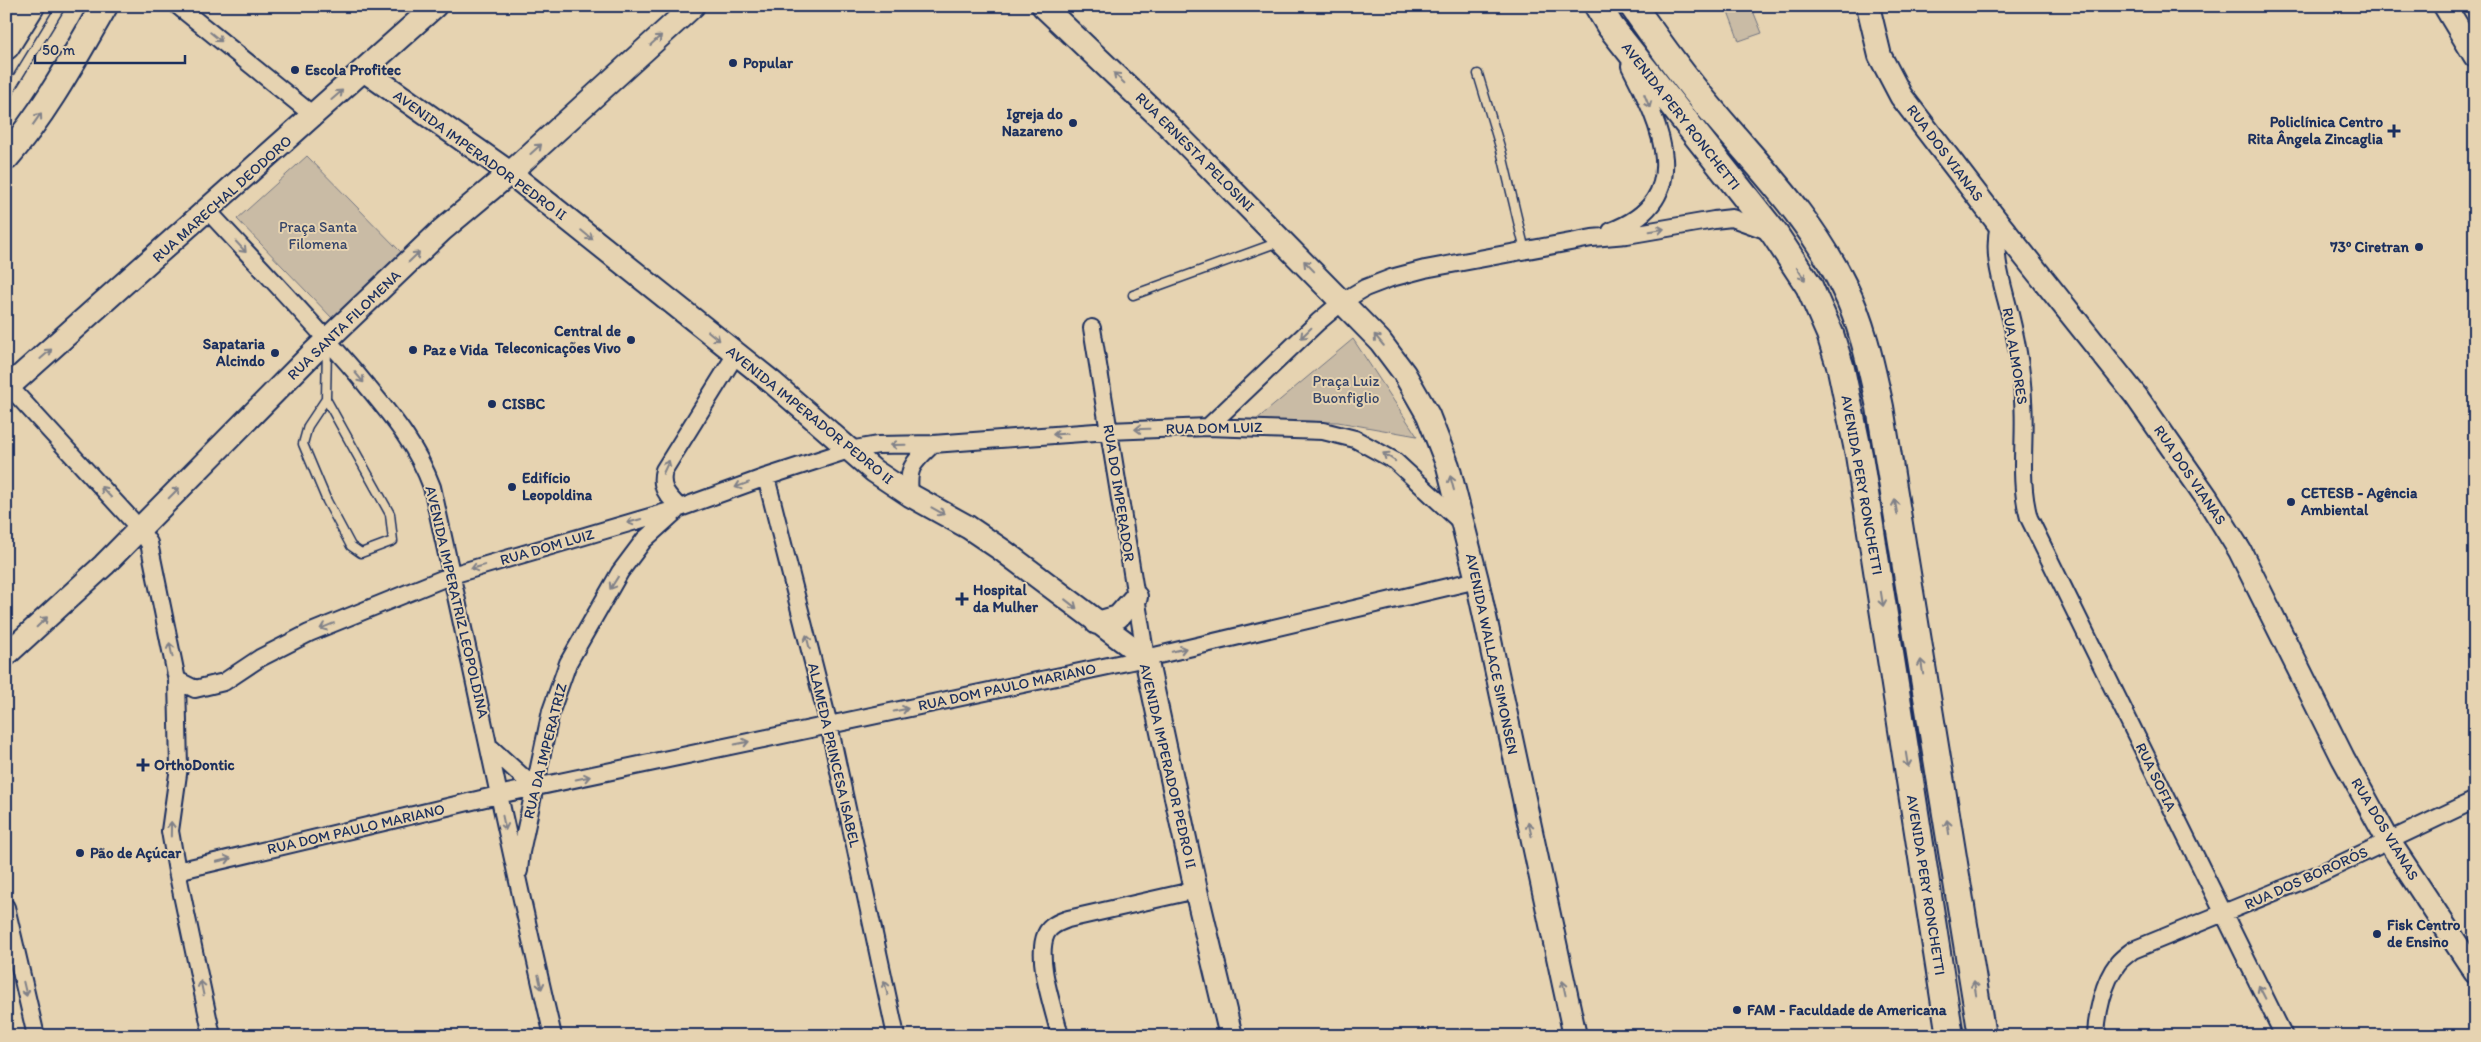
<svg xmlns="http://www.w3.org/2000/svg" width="2481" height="1042" font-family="Itim,sans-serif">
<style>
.green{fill:#c9bba5;stroke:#727582}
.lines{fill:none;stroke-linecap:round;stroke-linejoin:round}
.lane-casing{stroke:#1b2f5e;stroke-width:11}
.street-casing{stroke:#1b2f5e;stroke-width:20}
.secondary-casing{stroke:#1b2f5e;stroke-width:26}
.primary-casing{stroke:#1b2f5e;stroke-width:30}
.lane{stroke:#e6d3b1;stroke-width:8}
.street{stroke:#e6d3b1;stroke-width:16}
.secondary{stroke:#e6d3b1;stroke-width:22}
.primary{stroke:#e6d3b1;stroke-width:26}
.oneway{stroke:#808188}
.poi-dot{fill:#1b2f5e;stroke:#e6d3b1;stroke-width:2}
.labels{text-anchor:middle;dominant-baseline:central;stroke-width:4;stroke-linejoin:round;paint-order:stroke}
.poi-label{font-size:15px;font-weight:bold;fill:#1b2f5e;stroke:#e6d3b1;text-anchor:start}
.street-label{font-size:15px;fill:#1b2f5e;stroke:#e6d3b1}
.park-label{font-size:15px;fill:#354469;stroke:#e6d3b1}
</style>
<rect width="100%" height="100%" fill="#e6d3b1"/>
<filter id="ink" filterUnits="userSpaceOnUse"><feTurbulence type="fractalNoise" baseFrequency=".02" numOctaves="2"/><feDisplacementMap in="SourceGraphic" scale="10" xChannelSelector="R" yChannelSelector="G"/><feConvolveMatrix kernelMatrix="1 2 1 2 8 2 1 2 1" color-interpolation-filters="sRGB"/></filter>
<g filter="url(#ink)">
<path class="green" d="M1726 6H1751L1762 33 1739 41Z
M307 156 401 252 332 318 237 219Z
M1353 339 1417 436 1338 422 1256 420Z"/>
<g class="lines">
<g class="lane-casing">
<path id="lane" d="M1478 74 1501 150 1525 251
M6 96 61 6
M1133 295 1279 242
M326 399 308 426 303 444 327 501 351 546 361 553 393 541 390 514 326 399 327 346"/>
</g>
<g class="street-casing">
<path id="street" d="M178 6 314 116
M208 211C258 265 309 318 357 374 387 411 415 441 432 487 473 670 510 853 553 1036
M1999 224C1993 251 1999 273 2006 299 2015 332 2022 367 2023 400 2026 440 2018 479 2029 518L2284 1036
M1611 231C1696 199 1661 126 1630 66
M1092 328 1146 658
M6 383 139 528 149 543 177 680 179 767 170 831 177 871 212 1036
M1208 427 1318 322 1343 301 1365 288 1391 278 1425 269 1592 238 1627 235 1714 220 1732 218 1768 231
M766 477 829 725 896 1036
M910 495C907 466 913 463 933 444
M680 508C668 496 659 488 664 470L736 354
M177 680 195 689 224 682 260 658 309 633 452 575 680 508 766 477 849 450 878 445 933 444 1109 431 1208 427 1323 431 1355 439 1395 461 1463 524
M491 748 535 788
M177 871 498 795 1146 658 1477 580
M519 871 521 852 551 711 568 663 620 572 644 540 675 512
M6 907 36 1036
M1060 1036C1054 1009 1035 959 1046 934 1050 925 1060 922 1068 919L1196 890
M2096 1036C2097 1013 2103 982 2118 963 2122 958 2128 954 2133 950L2319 874 2475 800"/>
</g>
<g class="secondary-casing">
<path id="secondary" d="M1043 6 1164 121 1380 341 1404 373 1428 415 1448 466 1477 580 1575 1036
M1868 6 1880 56 1901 96 1999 224 2136 396 2207 498 2240 551 2343 758 2388 840 2475 972
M2445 6 2475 56
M365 71 510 173 773 383 874 471 910 495 968 527 1002 550 1146 658 1196 890 1231 1036
M6 389 435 6
M1097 623 1118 617 1136 597
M6 655 104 565 312 354 442 230 510 173 693 6"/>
</g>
<g class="primary-casing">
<path id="primary" d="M1598 6 1610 26 1774 233 1809 286 1830 334 1841 369 1859 455 1950 1036
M1633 6C1658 42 1684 78 1713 112 1760 168 1812 220 1844 287 1863 325 1871 366 1880 407L1982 1036
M6 46 31 6
M6 157C46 111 74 58 104 6"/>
</g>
<use href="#lane" class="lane"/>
<use href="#street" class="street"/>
<use href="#secondary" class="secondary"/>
<use href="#primary" class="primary"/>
</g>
<defs><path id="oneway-shaft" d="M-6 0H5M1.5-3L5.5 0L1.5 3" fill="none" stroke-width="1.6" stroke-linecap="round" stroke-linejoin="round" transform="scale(1.25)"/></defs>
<g class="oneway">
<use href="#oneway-shaft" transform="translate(216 37) rotate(39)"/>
<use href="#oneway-shaft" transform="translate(656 40) rotate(-42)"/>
<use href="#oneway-shaft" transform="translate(1119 78) rotate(-136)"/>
<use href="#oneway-shaft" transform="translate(337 95) rotate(-41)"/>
<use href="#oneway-shaft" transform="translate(1647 101) rotate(68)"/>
<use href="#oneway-shaft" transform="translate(37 119) rotate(-55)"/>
<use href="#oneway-shaft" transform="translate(536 149) rotate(-42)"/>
<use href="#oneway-shaft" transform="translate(1657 230) rotate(-9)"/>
<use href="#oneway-shaft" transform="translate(587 235) rotate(39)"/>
<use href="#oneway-shaft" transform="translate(241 247) rotate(47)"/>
<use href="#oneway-shaft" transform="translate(414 257) rotate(-44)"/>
<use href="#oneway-shaft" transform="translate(1309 266) rotate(-134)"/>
<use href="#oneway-shaft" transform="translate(1801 274) rotate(56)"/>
<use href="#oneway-shaft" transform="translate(1306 333) rotate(136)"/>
<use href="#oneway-shaft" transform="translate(714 336) rotate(39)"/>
<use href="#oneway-shaft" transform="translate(1379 340) rotate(-130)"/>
<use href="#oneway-shaft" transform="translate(46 354) rotate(-41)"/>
<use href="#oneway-shaft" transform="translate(359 377) rotate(50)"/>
<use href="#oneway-shaft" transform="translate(1142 429) rotate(178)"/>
<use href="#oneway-shaft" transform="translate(1060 434) rotate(176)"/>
<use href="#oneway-shaft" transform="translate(898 445) rotate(179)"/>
<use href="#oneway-shaft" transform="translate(1389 457) rotate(-146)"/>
<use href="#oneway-shaft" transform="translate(666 467) rotate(-65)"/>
<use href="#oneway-shaft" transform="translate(1452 483) rotate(-105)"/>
<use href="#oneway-shaft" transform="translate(742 485) rotate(160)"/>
<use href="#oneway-shaft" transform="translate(106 492) rotate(-133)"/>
<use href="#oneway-shaft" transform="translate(174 493) rotate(-45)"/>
<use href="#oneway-shaft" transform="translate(1896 507) rotate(-99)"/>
<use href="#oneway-shaft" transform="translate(938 511) rotate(29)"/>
<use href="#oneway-shaft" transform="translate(634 521) rotate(164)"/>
<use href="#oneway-shaft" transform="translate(478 567) rotate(164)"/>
<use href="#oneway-shaft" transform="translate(614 583) rotate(122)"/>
<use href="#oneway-shaft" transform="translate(1882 599) rotate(81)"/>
<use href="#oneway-shaft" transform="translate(1071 604) rotate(38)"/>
<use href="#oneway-shaft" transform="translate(42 622) rotate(-44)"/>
<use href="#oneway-shaft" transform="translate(327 626) rotate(158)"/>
<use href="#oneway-shaft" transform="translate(808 642) rotate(-104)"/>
<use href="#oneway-shaft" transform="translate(171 650) rotate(-102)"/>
<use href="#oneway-shaft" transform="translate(1179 650) rotate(-13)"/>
<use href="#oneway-shaft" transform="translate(1922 667) rotate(-99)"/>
<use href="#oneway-shaft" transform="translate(901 710) rotate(-12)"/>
<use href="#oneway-shaft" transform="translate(742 743) rotate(-12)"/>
<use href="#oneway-shaft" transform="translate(1907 760) rotate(81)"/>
<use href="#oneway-shaft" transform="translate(583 778) rotate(-12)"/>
<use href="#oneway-shaft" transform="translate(504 823) rotate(78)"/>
<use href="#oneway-shaft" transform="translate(1948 827) rotate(-99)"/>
<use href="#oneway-shaft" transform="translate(171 829) rotate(-89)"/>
<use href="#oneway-shaft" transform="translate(1530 829) rotate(-102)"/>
<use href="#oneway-shaft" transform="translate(224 860) rotate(-13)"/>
<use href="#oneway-shaft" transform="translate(540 982) rotate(77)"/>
<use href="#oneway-shaft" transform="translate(202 988) rotate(-102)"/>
<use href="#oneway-shaft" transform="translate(886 988) rotate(-102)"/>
<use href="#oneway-shaft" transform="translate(1564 988) rotate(-102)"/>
<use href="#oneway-shaft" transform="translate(1975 988) rotate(-99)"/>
<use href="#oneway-shaft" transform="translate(25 989) rotate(77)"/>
<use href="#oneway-shaft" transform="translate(2262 992) rotate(-117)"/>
</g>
</g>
<g class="poi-dot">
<circle cx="733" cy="63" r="5"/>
<circle cx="295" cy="70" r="5"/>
<circle cx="1073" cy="123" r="5"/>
<path d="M2391.5 123.5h5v5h5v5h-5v5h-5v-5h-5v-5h5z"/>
<circle cx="2419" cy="247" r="5"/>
<circle cx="631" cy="340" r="5"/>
<circle cx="413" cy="350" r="5"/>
<circle cx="275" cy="353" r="5"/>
<circle cx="492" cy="404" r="5"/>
<circle cx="512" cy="487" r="5"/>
<circle cx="2291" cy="502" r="5"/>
<path d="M959.5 591.5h5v5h5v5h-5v5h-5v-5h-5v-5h5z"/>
<path d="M140.5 757.5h5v5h5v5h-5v5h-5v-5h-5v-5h5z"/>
<circle cx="80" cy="853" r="5"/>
<circle cx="2377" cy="934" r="5"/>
<circle cx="1737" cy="1010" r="5"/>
</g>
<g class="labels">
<g class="poi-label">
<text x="743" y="63">Popular</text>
<text x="305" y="70">Escola Profitec</text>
<text x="1063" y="114" text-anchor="end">Igreja do<tspan x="1063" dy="17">Nazareno</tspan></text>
<text x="2383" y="122" text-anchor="end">Policlínica Centro<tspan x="2383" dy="17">Rita Ângela Zincaglia</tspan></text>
<text x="2409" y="247" text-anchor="end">73º Ciretran</text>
<text x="621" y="331" text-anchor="end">Central de<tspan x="621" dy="17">Teleconicações Vivo</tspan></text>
<text x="265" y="344" text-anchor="end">Sapataria<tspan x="265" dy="17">Alcindo</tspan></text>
<text x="423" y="350">Paz e Vida</text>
<text x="502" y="404">CISBC</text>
<text x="522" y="478">Edifício<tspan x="522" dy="17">Leopoldina</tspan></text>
<text x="2301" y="493">CETESB - Agência<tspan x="2301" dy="17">Ambiental</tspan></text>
<text x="973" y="590">Hospital<tspan x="973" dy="17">da Mulher</tspan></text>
<text x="154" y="765">OrthoDontic</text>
<text x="90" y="853">Pão de Açúcar</text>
<text x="2387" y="925">Fisk Centro<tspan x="2387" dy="17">de Ensino</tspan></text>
<text x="1747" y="1010">FAM - Faculdade de Americana</text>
</g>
<g class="street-label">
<text transform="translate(1681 116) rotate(52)">AVENIDA PERY RONCHETTI</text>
<text transform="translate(1195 152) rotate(45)">RUA ERNESTA PELOSINI</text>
<text transform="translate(1945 153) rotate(53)">RUA DOS VIANAS</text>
<text transform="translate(480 155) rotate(36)">AVENIDA IMPERADOR PEDRO II</text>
<text transform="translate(222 199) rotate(-42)">RUA MARECHAL DEODORO</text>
<text transform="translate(344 325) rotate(-44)">RUA SANTA FILOMENA</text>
<text transform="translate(2015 356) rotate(81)">RUA ALMORES</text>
<text transform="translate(810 415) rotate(39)">AVENIDA IMPERADOR PEDRO II</text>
<text transform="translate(1214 428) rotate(-1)">RUA DOM LUIZ</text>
<text transform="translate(2190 475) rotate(56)">RUA DOS VIANAS</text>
<text transform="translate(1862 485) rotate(80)">AVENIDA PERY RONCHETTI</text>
<text transform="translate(1119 493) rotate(81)">RUA DO IMPERADOR</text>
<text transform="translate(547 547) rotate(-16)">RUA DOM LUIZ</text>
<text transform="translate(457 602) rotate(77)">AVENIDA IMPERATRIZ LEOPOLDINA</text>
<text transform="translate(1492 654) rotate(78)">AVENIDA WALLACE SIMONSEN</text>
<text transform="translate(1007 687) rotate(-12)">RUA DOM PAULO MARIANO</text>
<text transform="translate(545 751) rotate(-76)">RUA DA IMPERATRIZ</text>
<text transform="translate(834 755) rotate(77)">ALAMEDA PRINCESA ISABEL</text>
<text transform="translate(1168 766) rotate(77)">AVENIDA IMPERADOR PEDRO II</text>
<text transform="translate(2156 777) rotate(64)">RUA SOFIA</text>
<text transform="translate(356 829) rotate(-13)">RUA DOM PAULO MARIANO</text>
<text transform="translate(2385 829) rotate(59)">RUA DOS VIANAS</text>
<text transform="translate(2306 878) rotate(-24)">RUA DOS BORORÓS</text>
<text transform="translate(1926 885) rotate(81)">AVENIDA PERY RONCHETTI</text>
</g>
<g class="park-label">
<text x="318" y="227">Praça Santa<tspan x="318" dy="17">Filomena</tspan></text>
<text x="1346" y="381">Praça Luiz<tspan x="1346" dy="17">Buonfiglio</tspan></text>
</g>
</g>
<rect width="2481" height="1042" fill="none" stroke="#e6d3b1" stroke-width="25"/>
<rect x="12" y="12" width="2456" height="1017" fill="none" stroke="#1b2f5e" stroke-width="2" filter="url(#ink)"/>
<path d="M35 55v8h150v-8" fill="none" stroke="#1b2f5e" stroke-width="2.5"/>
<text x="42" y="55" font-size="15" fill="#1b2f5e" stroke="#e6d3b1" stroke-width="4" paint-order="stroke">50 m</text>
</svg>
